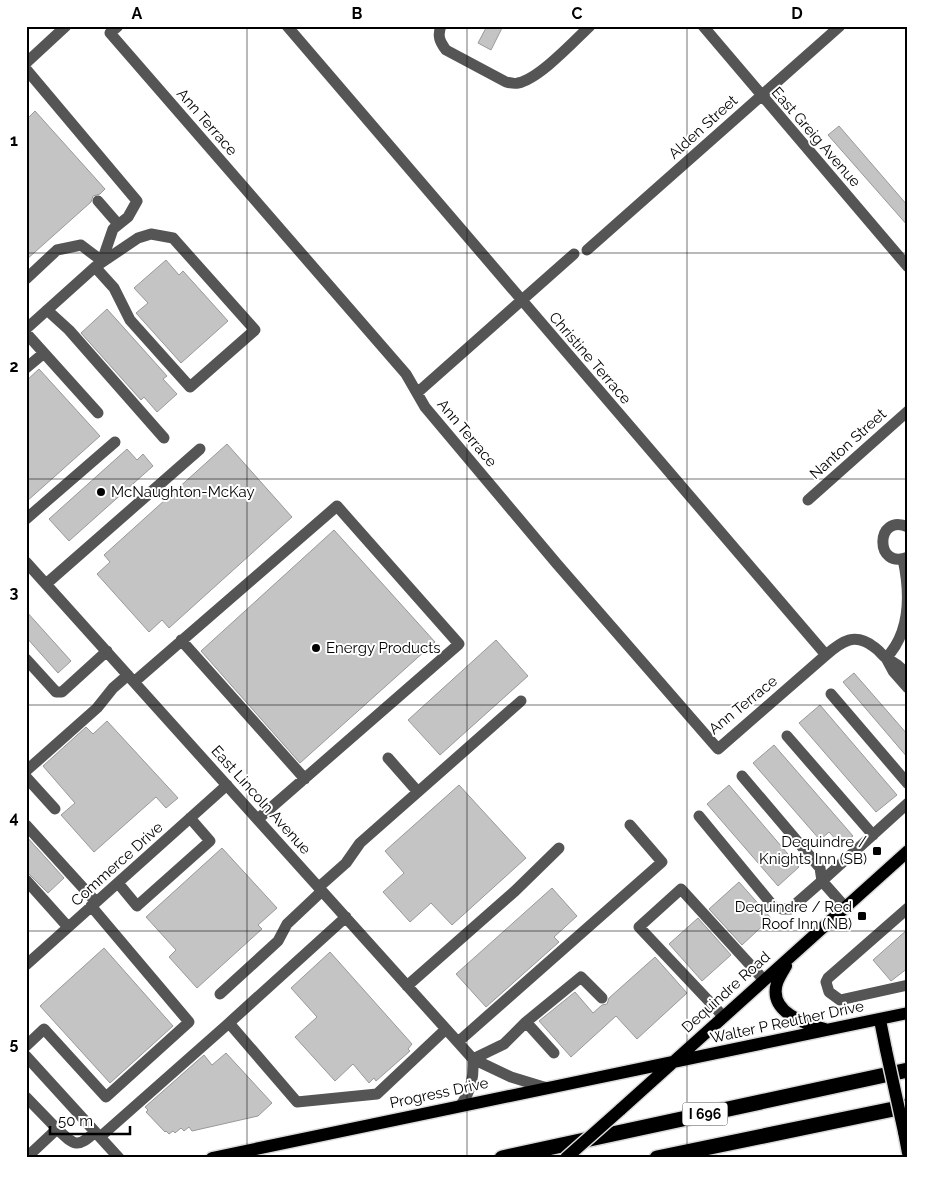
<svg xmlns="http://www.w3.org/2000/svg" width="934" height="1184" font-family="Raleway,sans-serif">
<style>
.building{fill:#c4c4c4;stroke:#999}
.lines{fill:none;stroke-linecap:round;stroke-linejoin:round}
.major-casing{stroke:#dbdbdb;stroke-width:15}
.highway-casing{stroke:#dbdbdb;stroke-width:18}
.minor{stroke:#555;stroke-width:11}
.major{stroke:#000;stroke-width:12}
.highway{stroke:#000;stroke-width:15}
.major-bridge-casing{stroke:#dbdbdb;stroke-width:15;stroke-linecap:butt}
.major-bridge{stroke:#000;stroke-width:12}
.grid{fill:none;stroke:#000;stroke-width:1;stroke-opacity:0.55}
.poi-dot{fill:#000;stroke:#fff;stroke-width:2}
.labels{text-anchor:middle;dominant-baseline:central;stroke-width:4;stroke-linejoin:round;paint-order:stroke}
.shield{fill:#fff;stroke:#4c4c4c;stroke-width:1}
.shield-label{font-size:14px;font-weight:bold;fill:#000}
.street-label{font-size:15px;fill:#000;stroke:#fff}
.poi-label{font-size:15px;fill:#000;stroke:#fff;text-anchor:start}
.neatline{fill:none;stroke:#000;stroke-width:2}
.grid-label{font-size:16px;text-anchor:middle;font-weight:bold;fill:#000}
</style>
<rect width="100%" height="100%" fill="#fff"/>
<path class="building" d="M487 26H503L491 50 478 43Z
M35 111 105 189 100 194 93 196 91 202 26 260V120Z
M839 126 908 206V226L828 135Z
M166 260 179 275 183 271 228 321 181 363 136 313 148 303 134 288Z
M107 309 167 376 163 379 177 394 157 412 144 397 141 400 81 333Z
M39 369 100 436 26 502V381Z
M227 444 292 517 169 628 162 620 149 632 97 574 110 562 104 555Z
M127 449 137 460 143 454 153 466 69 541 49 519Z
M334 530 435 642 300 763 201 651Z
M26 611 71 661 58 673 26 637Z
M496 640 528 676 440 755 408 720Z
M854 673 908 735V758L843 682Z
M820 705 897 795 876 812 799 723Z
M107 721 178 798 166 808 156 797 94 852 61 815 75 803 43 766 86 727 93 734Z
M774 745 853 836 841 845 829 832 820 840 753 763Z
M459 785 526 858 452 925 431 903 410 922 383 892 404 873 385 851Z
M729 785 799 867 778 886 707 804Z
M26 836 64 878 48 893 26 871Z
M222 848 277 908 258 925 262 929 197 988 169 957 176 950 146 917Z
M739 882 771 918 742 945 709 909Z
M552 888 577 916 554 937 559 942 486 1007 456 974Z
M698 918 731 955 702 981 669 944Z
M908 929V968L891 981 873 960Z
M104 948 173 1026 110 1083 40 1006Z
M330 952 412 1044 408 1049 410 1051 376 1081 374 1078 369 1083 353 1064 335 1081 295 1037 317 1017 291 988Z
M655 957 687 993 637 1039 616 1016 571 1057 539 1021 575 992 593 1013 602 1005 607 1004 609 998Z
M226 1053 272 1103 258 1116 192 1131 189 1127 184 1131 181 1128 175 1133 173 1131 169 1134 166 1131 165 1132 146 1112 148 1110 145 1107 204 1055 212 1065Z"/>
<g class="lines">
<g class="major-casing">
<path id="major" d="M786 966C783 971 779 977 777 983 768 1012 805 1024 825 1029
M880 1020 886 1050
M620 1110 908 851
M904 1132 908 1153
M212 1158 908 1013"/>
</g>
<g class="highway-casing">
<path id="highway" d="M502 1158 908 1070
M657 1158 908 1106"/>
</g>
<path class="minor" d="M118 26 110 33 406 374 425 407 557 564 718 749 826 655C842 641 855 632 874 647 879 650 882 655 886 658 896 664 899 665 908 675
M287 26 826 655
M441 26C437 36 440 42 446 50L506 82C510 83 515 84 518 83 539 79 574 41 590 26
M703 26 908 267
M26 63 66 26
M26 69 137 201 128 217 113 229 102 261
M98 201 118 224
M587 250 840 26
M26 279 57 250 81 245 102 261
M47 310 69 330 164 438
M26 329 95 267 138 238 151 234 173 238 255 330 190 387 130 320 114 288 95 267
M26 333 98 413
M26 368 44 353
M417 393 574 254
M808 500 908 411
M26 519 115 442
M908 527C875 512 874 571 908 557
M26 562 473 1059 511 1077 547 1088
M46 584 200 449
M181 640 305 779
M886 658C911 632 910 592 903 559
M886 658 893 671 908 688
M26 659 56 692H62L107 651
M134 682 337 506 459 644 258 819
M831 694 908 784
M787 736 873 835
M388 758 418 792
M26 771 97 708 113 688 128 675
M742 776 820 868 822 881
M26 777 55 809
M699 816 774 907 782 909H790L822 881 845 907
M26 825 96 902
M26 880 68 927
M822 881 908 803
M118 883 137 906 210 841 190 818
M319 887 346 863 360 843 521 701
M908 908 828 978 826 982 829 992 840 1000 908 985
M26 965 227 785
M407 986 515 891 559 848
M220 994 278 941 287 924 322 891
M723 1016 639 927 681 889 764 980
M526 1022 554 1053
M229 1023 346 917
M458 1042 662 862 630 825
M26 1046 44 1029 106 1097 189 1022 91 906
M26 1056 119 1158
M473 1059 504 1044 526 1022 581 977 602 998
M26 1097 57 1129 26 1158
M461 1105C471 1090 474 1078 473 1059
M57 1129C74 1145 77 1149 95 1132
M100 1137 229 1023 297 1102 377 1094 446 1029"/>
<use href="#major" class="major"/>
<use href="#highway" class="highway"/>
<g class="major-bridge-casing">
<path id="major-bridge" d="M886 1050 904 1132
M566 1158 620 1110"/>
</g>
<use href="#major-bridge" class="major-bridge"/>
</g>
<path class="grid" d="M247 26V1158M467 26V1158M687 26V1158M26 253H908M26 479H908M26 705H908M26 931H908"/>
<g class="poi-dot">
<circle cx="101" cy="492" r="5"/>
<circle cx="316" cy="648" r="5"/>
<rect x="872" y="846" width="10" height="10" rx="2.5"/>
<rect x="857" y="911" width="10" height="10" rx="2.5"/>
</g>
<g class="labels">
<rect class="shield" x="682.5" y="1102.5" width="45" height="23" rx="4"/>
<g class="shield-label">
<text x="705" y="1114">I 696</text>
</g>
<g class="street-label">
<text transform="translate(207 122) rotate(49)">Ann Terrace</text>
<text transform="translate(703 127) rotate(-42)">Alden Street</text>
<text transform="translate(816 137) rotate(49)">East Greig Avenue</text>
<text transform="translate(590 358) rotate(49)">Christine Terrace</text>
<text transform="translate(467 433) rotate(50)">Ann Terrace</text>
<text transform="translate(848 444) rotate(-42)">Nanton Street</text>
<text transform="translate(743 705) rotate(-39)">Ann Terrace</text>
<text transform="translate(261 800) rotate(48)">East Lincoln Avenue</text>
<text transform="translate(117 864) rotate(-42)">Commerce Drive</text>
<text transform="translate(726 992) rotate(-42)">Dequindre Road</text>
<text transform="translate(787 1022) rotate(-12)">Walter P Reuther Drive</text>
<text transform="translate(439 1093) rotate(-12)">Progress Drive</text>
</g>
<g class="poi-label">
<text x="111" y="492">McNaughton-McKay</text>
<text x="326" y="648">Energy Products</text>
<text x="867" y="842" text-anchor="end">Dequindre /<tspan x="867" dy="17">Knights Inn (SB)</tspan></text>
<text x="852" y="907" text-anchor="end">Dequindre / Red<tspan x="852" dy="17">Roof Inn (NB)</tspan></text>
</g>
</g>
<rect width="934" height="1184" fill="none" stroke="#ffffff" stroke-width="55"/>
<path d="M50 1126v8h80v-8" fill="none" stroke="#000000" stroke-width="2.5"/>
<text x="58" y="1126" font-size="15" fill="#000000" stroke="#ffffff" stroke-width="4" paint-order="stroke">50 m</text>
<rect x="28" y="28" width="878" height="1128" class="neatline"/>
<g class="grid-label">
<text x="137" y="19">A</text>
<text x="357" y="19">B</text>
<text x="577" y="19">C</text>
<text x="797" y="19">D</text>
<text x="14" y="146">1</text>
<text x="14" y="372">2</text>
<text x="14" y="598">3</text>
<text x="14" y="823">4</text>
<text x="14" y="1049">5</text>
</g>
</svg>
